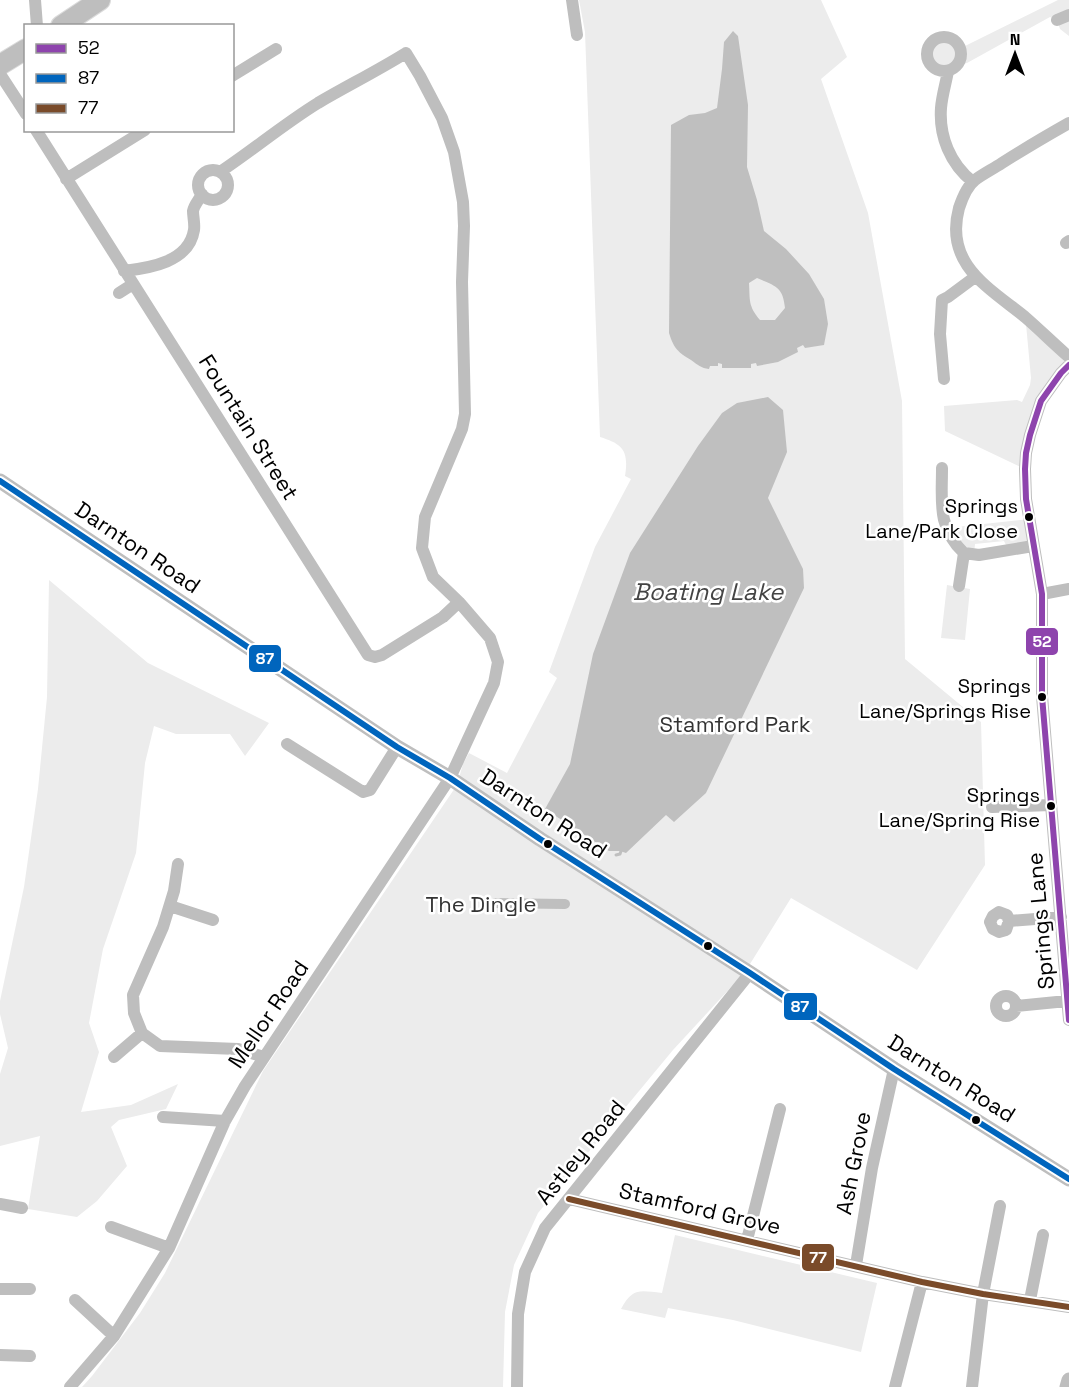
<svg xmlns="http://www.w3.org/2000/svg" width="1069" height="1387" font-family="'Space Grotesk',sans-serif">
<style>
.green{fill:#ececec}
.water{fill:#bfbfbf;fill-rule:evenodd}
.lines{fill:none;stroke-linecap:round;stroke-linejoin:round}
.stream{stroke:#bfbfbf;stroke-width:3}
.canal{stroke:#bfbfbf;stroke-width:10}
.primary-casing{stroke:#dbdbdb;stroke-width:22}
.minor{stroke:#bebebe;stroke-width:12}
.tertiary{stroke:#bebebe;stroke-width:15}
.primary{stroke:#bebebe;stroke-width:20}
.bus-1-casing{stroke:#fff;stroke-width:10}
.bus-2-casing{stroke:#fff;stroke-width:10}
.bus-3-casing{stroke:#fff;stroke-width:10}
.bus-1{stroke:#8e44ad;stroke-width:6}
.bus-2{stroke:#0065bd;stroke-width:6}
.bus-3{stroke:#7a4b2a;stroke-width:6}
.bus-dot{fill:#000;stroke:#fff;stroke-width:2}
.labels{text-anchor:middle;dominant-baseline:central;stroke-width:5;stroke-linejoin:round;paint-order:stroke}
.bus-label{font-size:20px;fill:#000;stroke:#fff;text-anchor:end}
.street-label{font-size:22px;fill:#000;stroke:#fff}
.park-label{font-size:22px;fill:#333;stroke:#fff}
.water-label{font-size:24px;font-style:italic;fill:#444;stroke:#fff}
.line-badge{stroke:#fff;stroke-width:2}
.badge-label{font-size:16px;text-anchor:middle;font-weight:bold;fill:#fff}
</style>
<rect width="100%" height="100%" fill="#fff"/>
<path class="green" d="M579 0H821L847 57 821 79 868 213 902 401 905 659 981 722 985 865 917 970 791 898 745 972 673 1050 538 1213 514 1265 505 1312 503 1387H82L92 1376 140 1313 165 1273 263 1071 457 785 463 764 469 753 507 773 557 678 549 672 595 547 631 479 625 476C629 451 623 444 600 437L585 32Z
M1058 0H1069V36L1060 29 1057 20 1050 17 967 63C965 64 959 64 957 65 952 67 950 70 944 71 939 71 935 68 931 65 917 46 946 24 961 49L965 46Z
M1026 324 1069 357 1051 386 1025 469 945 431 944 406 1017 400 1022 402 1030 385 1031 378Z
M1029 519 1033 546 1009 551 1004 541 975 544 974 554 947 528Z
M49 580 148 663 269 723 245 756 230 734H176L154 726 145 763 136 853 103 949 89 1023 99 1052 81 1112 131 1105 178 1084 166 1109 119 1120 111 1127 127 1166 97 1201 77 1217 28 1209 40 1136 0 1146V1074L8 1048 0 1014V1001L24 887 38 789 47 697Z
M947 585 970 589 965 640 941 638Z
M675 1235 877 1283 861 1352 733 1320 668 1308 665 1318 621 1309C633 1287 640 1291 662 1293Z"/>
<path class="water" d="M733 31 738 36 748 105 747 167 757 200 764 231 786 249 809 274 824 299 828 324 824 345 805 348 803 345 797 348 798 352 778 362 757 366 756 363 751 364V368H722V364L718 363V366H710L709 369C701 368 698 365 691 360 678 352 674 349 669 333L671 125 689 115 705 113 717 108 722 69 724 42ZM757 278C775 286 783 286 785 308L775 320H760C748 306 750 300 749 283Z
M768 397 783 410 787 452 768 498 803 569 804 588 706 793 674 822 666 815 626 853 620 851H609L545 809 570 764 593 654 630 553 698 446 722 413 737 403Z"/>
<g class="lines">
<path class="stream" d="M616 855 620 854 621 851"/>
<path class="canal" d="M495 903 565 904"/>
<g class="primary-casing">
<path id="primary" d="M61 26 100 0
M0 65 26 49"/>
</g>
<path class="minor" d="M35 0 37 26
M572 0 577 35
M1057 20 1069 15
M927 54a17 17 0 1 1 34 0a17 17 0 1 1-34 0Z
M948 71C946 83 942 95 941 108 939 136 950 164 973 182
M0 74 26 114
M232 76 276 49
M1069 123C1046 136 1024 149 1002 163 993 169 983 174 975 180 967 186 962 199 959 208 944 264 988 287 1025 317 1040 330 1054 344 1069 357
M36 130 368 655 375 657 382 655 443 617 459 602
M198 185a15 15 0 1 1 30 0a15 15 0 1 1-30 0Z
M66 179 145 130
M1066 243 1069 241
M124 271C150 268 189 262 194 230 195 224 193 217 193 211 194 205 199 200 202 194
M119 293 133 284
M1069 365 1061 373 1041 401 1030 435 1026 453 1025 469 1026 499 1042 594V696L1069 1020
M944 379 940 334 942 300 948 297 975 277
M942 468C942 503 937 527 964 553
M959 586 964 553 979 555 1033 546
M1042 594 1069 589
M287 744 363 792 370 790 397 747
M992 807 1051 805
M178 864 174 891 163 927 133 995 134 1013 142 1033 160 1046 238 1049 264 1057
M170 906 213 920
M1009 921 1007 915 999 912 993 916 990 922 993 929 999 932 1006 930 1009 921 1061 917
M996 1006a10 10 0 1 1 20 0a10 10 0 1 1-20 0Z
M1016 1006 1067 1001
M114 1057 142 1033
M163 1117 225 1121
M569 1199 922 1282 983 1294 1069 1307
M0 1204 22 1208
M111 1227 169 1248
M747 1240 780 1109
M856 1265 872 1168 894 1069
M0 1289H30
M75 1300 114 1336
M1030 1300 1043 1235
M0 1355 30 1356
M70 1387 114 1336 169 1248 225 1121 245 1086 450 778 494 683 498 662 490 638 459 602 433 577 422 548 425 517 462 429 465 414 462 282 464 226 463 202 454 152 442 118 420 76 406 53C377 71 347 86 318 103 284 124 253 150 220 172
M517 1387 518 1314 525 1272 545 1228 750 973
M895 1387 922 1282
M972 1387 983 1294 1000 1206"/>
<path class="tertiary" d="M0 481 397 747 450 778 540 839 750 973 894 1069 1069 1179
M1067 1387 1069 1380"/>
<use href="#primary" class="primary"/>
<g class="bus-1-casing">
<path id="bus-1" d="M1069 365 1061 373 1041 401 1030 435 1026 453 1025 469 1026 499 1042 594V696L1069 1020"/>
</g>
<g class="bus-2-casing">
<path id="bus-2" d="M0 481 397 747 450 778 540 839 750 973 894 1069 1069 1179"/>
</g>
<g class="bus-3-casing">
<path id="bus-3" d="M569 1199 922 1282 983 1294 1069 1307"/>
</g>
<use href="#bus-1" class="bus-1"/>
<use href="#bus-2" class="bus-2"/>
<use href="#bus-3" class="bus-3"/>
</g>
<g class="bus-dot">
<circle cx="1029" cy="517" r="5"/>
<circle cx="1042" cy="697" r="5"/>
<circle cx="1051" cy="806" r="5"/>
<circle cx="548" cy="844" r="5"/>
<circle cx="708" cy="946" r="5"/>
<circle cx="976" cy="1120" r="5"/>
</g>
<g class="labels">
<g class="bus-label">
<text x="1018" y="506">Springs<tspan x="1018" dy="25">Lane/Park Close</tspan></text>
<text x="1031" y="686">Springs<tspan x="1031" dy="25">Lane/Springs Rise</tspan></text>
<text x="1040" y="795">Springs<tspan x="1040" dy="25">Lane/Spring Rise</tspan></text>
</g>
<g class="street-label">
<text transform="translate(249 427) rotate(58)">Fountain Street</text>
<text transform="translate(138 547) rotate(34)">Darnton Road</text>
<text transform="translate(544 813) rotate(33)">Darnton Road</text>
<text transform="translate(1040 921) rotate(-95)">Springs Lane</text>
<text transform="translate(268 1014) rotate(-56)">Mellor Road</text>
<text transform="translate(952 1078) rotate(32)">Darnton Road</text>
<text transform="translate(580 1152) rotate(-51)">Astley Road</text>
<text transform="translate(853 1163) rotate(-79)">Ash Grove</text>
<text transform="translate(700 1208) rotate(13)">Stamford Grove</text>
</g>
<g class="park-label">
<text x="735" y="724">Stamford Park</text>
<text x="481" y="904">The Dingle</text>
</g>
<g class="water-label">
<text x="708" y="591">Boating Lake</text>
</g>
</g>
<g class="line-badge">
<rect x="1025" y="627" width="34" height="29" rx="6" fill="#8e44ad"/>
<rect x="248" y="644" width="34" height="29" rx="6" fill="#0065bd"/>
<rect x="783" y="992" width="35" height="29" rx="6" fill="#0065bd"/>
<rect x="801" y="1243" width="34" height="29" rx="6" fill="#7a4b2a"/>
</g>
<g class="badge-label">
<text x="1042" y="647">52</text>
<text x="265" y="664">87</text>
<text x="800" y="1012">87</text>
<text x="818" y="1263">77</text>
</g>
<rect x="24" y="24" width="210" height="108" fill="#ffffff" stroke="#999999" stroke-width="1.5"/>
<rect x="36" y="44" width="30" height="9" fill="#8e44ad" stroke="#999999" stroke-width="1.5"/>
<text x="78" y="54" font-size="18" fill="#000000">52</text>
<rect x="36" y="74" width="30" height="9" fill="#0065bd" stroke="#999999" stroke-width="1.5"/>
<text x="78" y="84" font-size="18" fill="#000000">87</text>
<rect x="36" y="104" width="30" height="9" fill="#7a4b2a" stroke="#999999" stroke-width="1.5"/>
<text x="78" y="114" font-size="18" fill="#000000">77</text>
<g transform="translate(1015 54)" stroke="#ffffff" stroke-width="4.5" paint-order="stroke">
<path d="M0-4.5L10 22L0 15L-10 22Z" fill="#000000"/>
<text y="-9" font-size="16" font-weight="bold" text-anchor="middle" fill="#000000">N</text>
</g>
</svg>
